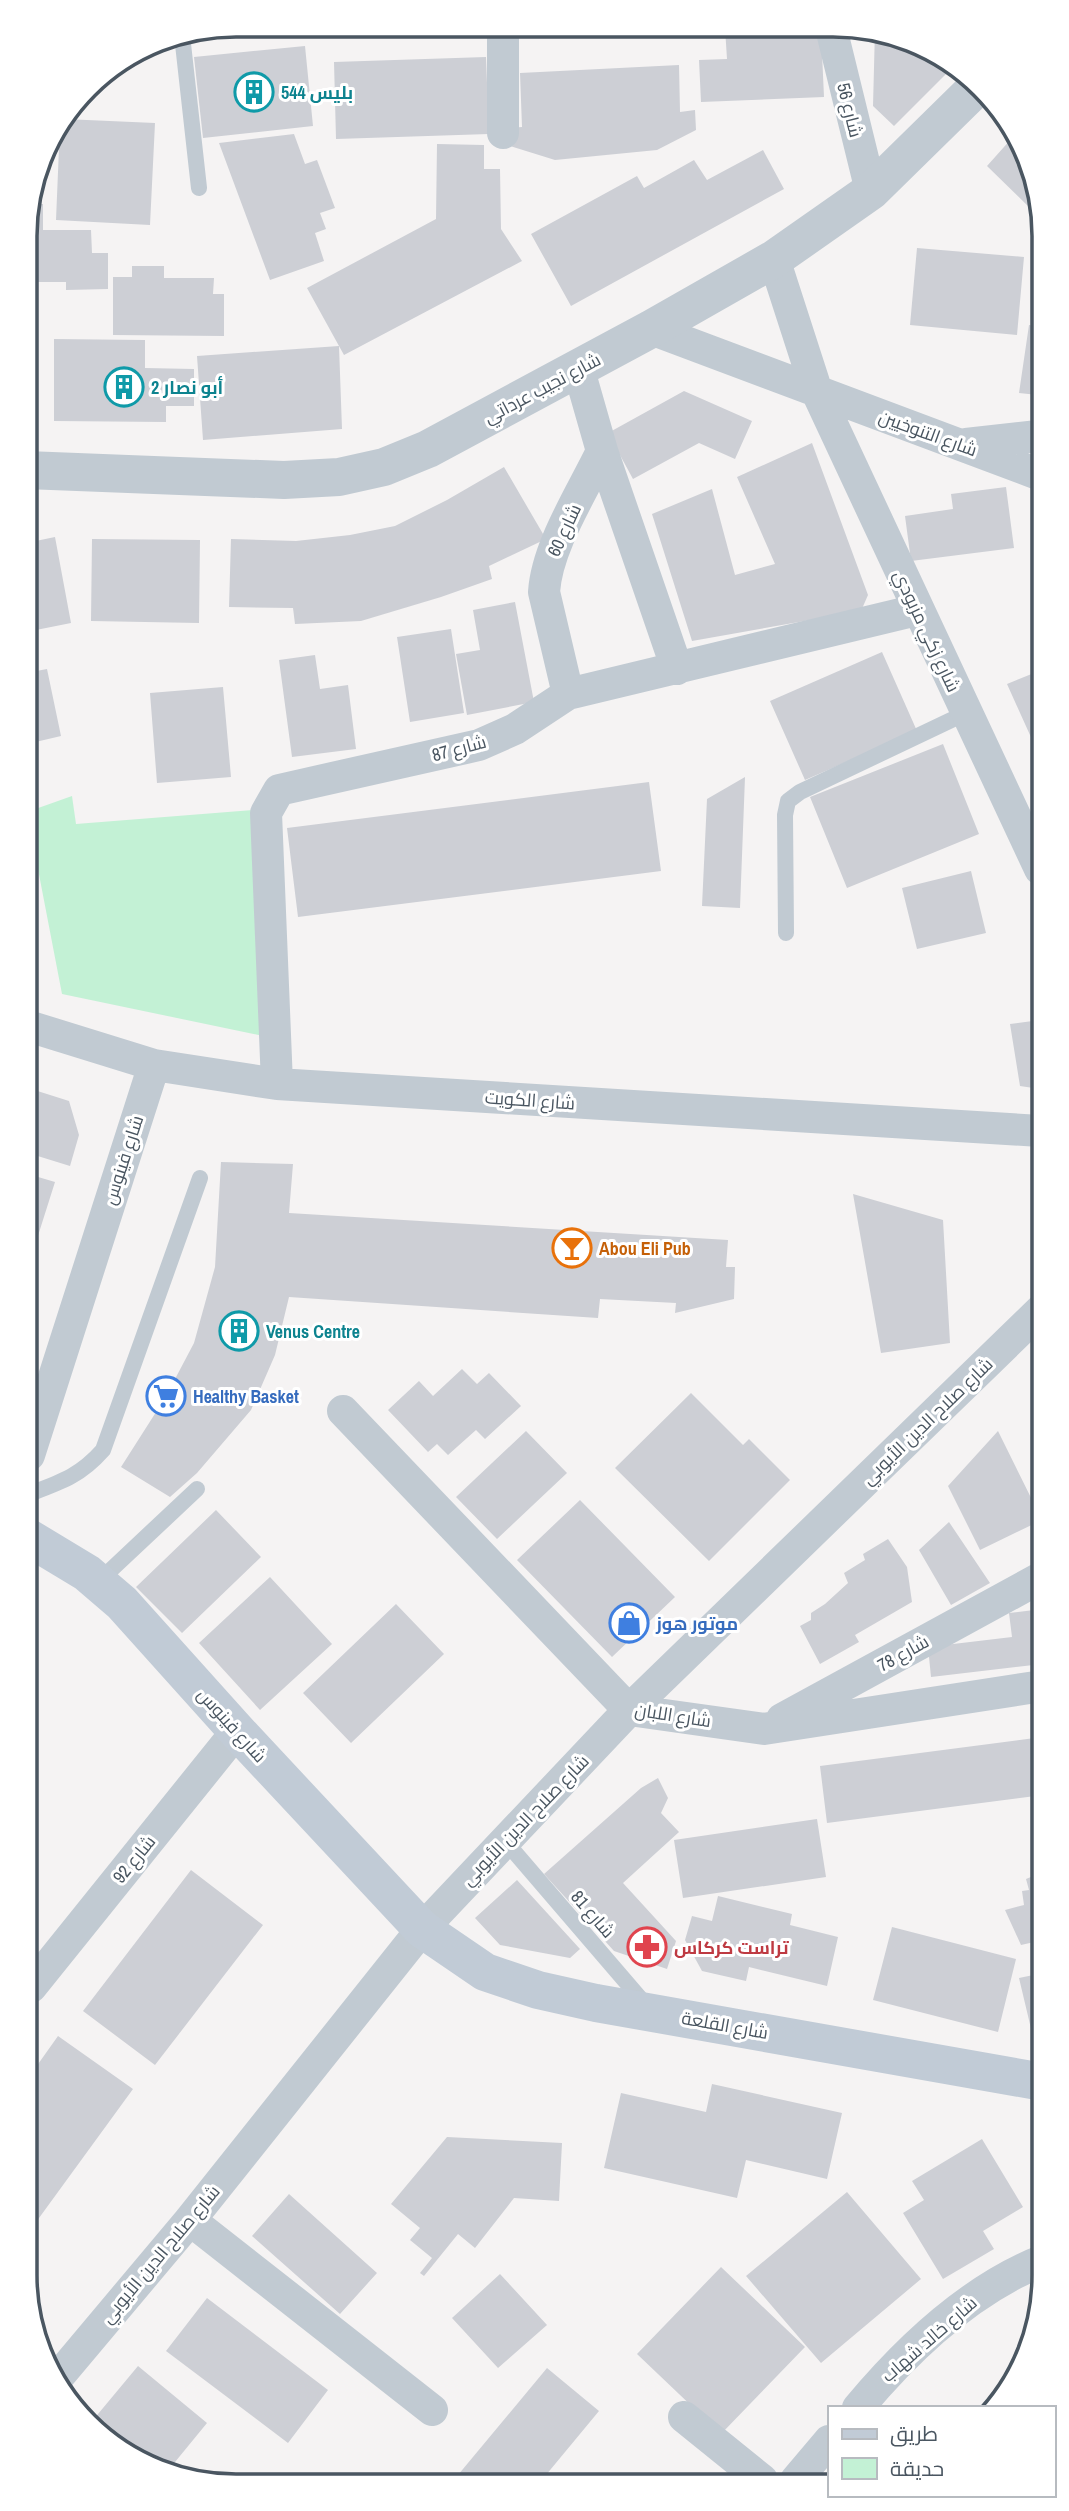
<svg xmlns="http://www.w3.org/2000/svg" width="1069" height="2511" font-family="'Archivo Narrow',Cairo,sans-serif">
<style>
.green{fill:#c3f1d5}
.building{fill:#cdcfd5}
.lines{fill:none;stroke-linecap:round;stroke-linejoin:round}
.service{stroke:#c1cad2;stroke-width:16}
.minor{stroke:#c1cad2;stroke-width:32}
.tertiary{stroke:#c1cad2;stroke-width:38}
.secondary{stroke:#c1cbd6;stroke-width:38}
.labels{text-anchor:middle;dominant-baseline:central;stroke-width:6;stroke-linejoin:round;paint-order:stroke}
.culture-label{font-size:18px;font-weight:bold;fill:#0d838f;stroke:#fff;text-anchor:start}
.street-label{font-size:18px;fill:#4a5661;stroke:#fff}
.food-label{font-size:18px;font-weight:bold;fill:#c56008;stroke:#fff;text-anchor:start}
.shop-label{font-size:18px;font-weight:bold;fill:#366cbe;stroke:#fff;text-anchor:start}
.health-label{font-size:18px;font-weight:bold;fill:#be3a42;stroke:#fff;text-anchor:start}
.rim{fill:none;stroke:#4a5661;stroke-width:3.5}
</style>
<rect width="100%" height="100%" fill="#f5f3f3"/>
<path class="green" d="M72 796 76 824 253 810 268 1037 62 994 27 812Z"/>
<path class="building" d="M725 28H803V31H821L824 97 701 102 699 60 727 59Z
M875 29 927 46 954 66 894 126 873 106Z
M305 46 313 126 203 138 194 57Z
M486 57 489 134 336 139 334 62Z
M679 65 680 112 695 110 696 130 657 150 555 160 510 146 509 128 522 127 520 73Z
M64 119 155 123 150 225 56 220 60 124Z
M294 134 305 164 317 160 335 208 320 213 326 229 315 233 324 261 270 280 219 143Z
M1012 138 1037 182V209H1031L987 166Z
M437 144 484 145V169H500L501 229 522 261 344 355 339 346 342 429 203 440 197 356 339 346 307 288 436 219Z
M763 150 784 189 571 306 531 234 637 176 644 188 694 160 707 180Z
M30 204H43V230H91L92 253H108V289L66 290V282H26L25 222Z
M917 248 1024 257 1017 335 910 325Z
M132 266H164V278H214L213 294H224V336L113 335V277H132Z
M1036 275H1038V304H1033Z
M1029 325 1038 326V395L1019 393Z
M54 339 145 340V368L194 369V406H166V422L54 421Z
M684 391 752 421 735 459 699 443 633 479 608 433Z
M812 443 868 595 861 611 692 641 652 514 712 489 735 575 775 564 737 477Z
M504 467 546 539 489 566 492 579 441 597 361 621 295 624 293 608 229 607 231 539 296 541 350 535 395 526 447 500Z
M1006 487 1014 548 911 561 905 516 953 509 951 494Z
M55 537 71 623 26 632V543Z
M92 539 200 540 199 623 91 621Z
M515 602 534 702 467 715 456 654 480 650 473 610Z
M451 629 464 713 410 722 397 637Z
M882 652 917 731 805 780 770 701Z
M315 655 320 689 348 685 356 749 292 757 279 660Z
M47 669 61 736 27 744 26 673Z
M1039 671V755L1007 684Z
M223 687 231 777 157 783 150 693Z
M943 744 979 834 847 888 810 797Z
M745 777 740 908 702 906 707 799Z
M649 782 661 871 298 917 287 828Z
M971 871 986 933 917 949 902 888Z
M1040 1020V1089L1020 1086 1010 1024Z
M28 1088 69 1101 79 1135 70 1166 28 1153Z
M221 1162 293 1164 289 1213 728 1240 726 1267H735L734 1299 675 1313 676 1303 600 1299 598 1318 289 1297 275 1355 251 1410 197 1473 170 1497 121 1467 165 1398 194 1343 215 1267Z
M28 1174 55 1182 36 1242 28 1240Z
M853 1194 943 1220 950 1343 881 1353Z
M462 1369 477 1384 489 1373 521 1406 485 1439 476 1430 448 1455 437 1444 428 1452 388 1410 419 1381 433 1396Z
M691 1393 743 1445 749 1439 790 1480 709 1561 615 1468Z
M526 1431 567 1473 497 1539 456 1497Z
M998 1431 1042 1520 980 1550 948 1486Z
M580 1500 675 1597 612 1657 517 1560Z
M216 1510 261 1557 182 1633 136 1587Z
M949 1522 990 1583 951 1605 919 1550Z
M888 1539 907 1567 912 1602 855 1635 859 1642 820 1664 800 1626 811 1620V1613L825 1604 848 1583 844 1573 865 1560 863 1554Z
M270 1577 332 1644 260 1710 199 1643Z
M396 1604 444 1654 351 1743 303 1693Z
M1042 1609V1664L931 1677 928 1647 1012 1637 1009 1613Z
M1042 1737 1043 1795 827 1823 820 1766Z
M658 1778 668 1798 661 1813 679 1832 623 1883 676 1941 667 1969 614 1951 544 1874 641 1788Z
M817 1819 826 1877 683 1898 674 1840Z
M191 1870 263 1925 155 2065 83 2011Z
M1043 1872V1940L1021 1945 1005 1910 1024 1905 1022 1891 1029 1890 1026 1879Z
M517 1880 580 1949 570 1958 500 1945 475 1918Z
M718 1896 792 1914 790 1925 838 1937 827 1986 749 1967 746 1981 702 1971 685 1940 692 1916 712 1921Z
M892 1927 1016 1959 998 2032 873 2000Z
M1043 1973V2040L1033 2037 1019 1978Z
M58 2036 133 2089 31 2229V2074Z
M712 2084 842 2113 827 2179 746 2160 737 2198 604 2168 621 2093 706 2112Z
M447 2137 562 2143 559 2201 514 2198 475 2248 458 2234 424 2276 420 2273 432 2258 410 2240 420 2228 391 2204Z
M982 2139 1023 2207 983 2231 994 2249 943 2279 903 2213 924 2200 912 2181Z
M847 2192 921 2279 821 2363 746 2276Z
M289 2194 377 2273 340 2314 252 2236Z
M721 2267 805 2347 721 2434 637 2354Z
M500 2274 547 2325 498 2368 452 2318Z
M207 2298 328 2390 288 2443 166 2351Z
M138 2366 207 2423 166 2473 142 2465 88 2426Z
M547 2368 599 2411 541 2481H453Z"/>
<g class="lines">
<path class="service" d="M182 35 199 188
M786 933 785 815 788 801 800 792 966 713
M29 1494C61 1482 80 1476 103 1450L200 1178
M98 1582 197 1489
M505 1841 645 2004"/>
<path class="minor" d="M831 28 871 191
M503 133V26
M774 259 817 392 1040 869
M651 329 1038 474
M578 367 602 451 677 669
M966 444 1038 436
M568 694 544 592C547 546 582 493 602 451
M28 1026 154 1065 277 1084 1040 1131
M277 1084 266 813 279 790 479 745 515 729 568 694 917 610
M343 1411 629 1710 764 1729 1042 1686
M29 1455 154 1065
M782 1719 1042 1577
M31 1987 237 1731
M190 2220 432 2410
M59 2376 190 2220 422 1929 629 1710 1041 1310
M858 2408C908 2348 970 2289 1044 2260
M684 2417 762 2480
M796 2480 829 2441"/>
<path class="tertiary" d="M26 470 284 480 339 477 384 467 428 449 651 329 774 259 871 191 980 84"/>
<path class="secondary" d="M29 1538 87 1573 122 1603 237 1731 422 1929 485 1972 538 1990 596 2003 1043 2082"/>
</g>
<defs>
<g id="building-ring" transform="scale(2.0125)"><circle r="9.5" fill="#fff" stroke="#0f9aa8" stroke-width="1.5"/><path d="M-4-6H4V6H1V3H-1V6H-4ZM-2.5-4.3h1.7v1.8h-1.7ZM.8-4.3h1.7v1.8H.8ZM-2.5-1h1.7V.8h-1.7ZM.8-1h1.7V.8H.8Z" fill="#0f9aa8"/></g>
<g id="bar-ring" transform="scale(2.0125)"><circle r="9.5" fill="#fff" stroke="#e8710a" stroke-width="1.5"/><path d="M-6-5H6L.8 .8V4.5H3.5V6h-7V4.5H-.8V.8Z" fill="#e8710a"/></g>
<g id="supermarket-ring" transform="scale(2.0125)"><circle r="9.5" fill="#fff" stroke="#3f7fe0" stroke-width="1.5"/><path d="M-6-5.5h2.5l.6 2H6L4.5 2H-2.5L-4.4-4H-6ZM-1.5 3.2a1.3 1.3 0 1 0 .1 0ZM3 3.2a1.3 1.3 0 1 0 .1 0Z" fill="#3f7fe0"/></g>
<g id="shop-ring" transform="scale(2.0125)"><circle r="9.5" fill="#fff" stroke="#3f7fe0" stroke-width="1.5"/><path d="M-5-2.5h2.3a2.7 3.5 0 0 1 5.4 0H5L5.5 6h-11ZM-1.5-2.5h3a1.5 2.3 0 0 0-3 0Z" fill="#3f7fe0"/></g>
<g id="pharmacy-ring" transform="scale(2.0125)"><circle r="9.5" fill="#fff" stroke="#e0444e" stroke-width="1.5"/><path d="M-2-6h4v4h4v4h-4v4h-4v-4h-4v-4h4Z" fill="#e0444e"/></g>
</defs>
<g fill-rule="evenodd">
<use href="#building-ring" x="254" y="92"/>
<use href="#building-ring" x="124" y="387"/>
<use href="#bar-ring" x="572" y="1248"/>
<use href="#building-ring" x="239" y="1331"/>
<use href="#supermarket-ring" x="166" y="1396"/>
<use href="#shop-ring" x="629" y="1623"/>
<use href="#pharmacy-ring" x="647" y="1947"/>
</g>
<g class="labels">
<g class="culture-label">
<text x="281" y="92">بليس 544</text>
<text x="151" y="387">أبو نصار 2</text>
<text x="266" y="1331">Venus Centre</text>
</g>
<g class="street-label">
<text transform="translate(850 110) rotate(76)">شارع 56</text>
<text transform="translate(542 388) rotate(-28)">شارع نجيب عرداتي</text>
<text transform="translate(928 433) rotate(20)">شارع التنوخيين</text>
<text transform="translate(564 530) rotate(-65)">شارع 60</text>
<text transform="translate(927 631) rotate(65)">شارع زكي مزبودي</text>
<text transform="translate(459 748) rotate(-15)">شارع 87</text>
<text transform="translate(530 1100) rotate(4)">شارع الكويت</text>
<text transform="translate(123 1160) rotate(-72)">شارع فينوس</text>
<text transform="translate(927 1421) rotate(-44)">شارع صلاح الدين الأيوبي</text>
<text transform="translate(903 1653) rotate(-29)">شارع 78</text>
<text transform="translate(673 1715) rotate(9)">شارع اللبان</text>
<text transform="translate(232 1725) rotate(48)">شارع فينوس</text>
<text transform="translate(525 1820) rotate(-46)">شارع صلاح الدين الأيوبي</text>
<text transform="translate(134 1859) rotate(-51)">شارع 92</text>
<text transform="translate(593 1914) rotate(49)">شارع 81</text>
<text transform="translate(725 2025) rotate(10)">شارع القلعة</text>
<text transform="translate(160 2254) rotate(-50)">شارع صلاح الدين الأيوبي</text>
<text transform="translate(929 2339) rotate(-41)">شارع خالد شهاب</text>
</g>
<g class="food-label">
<text x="599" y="1248">Abou Eli Pub</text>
</g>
<g class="shop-label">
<text x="193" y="1396">Healthy Basket</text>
<text x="656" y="1623">موتور هوز</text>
</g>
<g class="health-label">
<text x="674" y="1947">تراست كركاس</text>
</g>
</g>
<path d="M0 0H1069V2511H0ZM236 37H833A199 199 0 0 1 1032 236V2275A199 199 0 0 1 833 2474H236A199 199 0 0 1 37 2275V236A199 199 0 0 1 236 37Z" fill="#fff" fill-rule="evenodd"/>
<path class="rim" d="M236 37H833A199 199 0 0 1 1032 236V2275A199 199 0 0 1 833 2474H236A199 199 0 0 1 37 2275V236A199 199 0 0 1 236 37Z"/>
<rect x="828" y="2406" width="228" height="91" fill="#ffffff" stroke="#b7bbc0" stroke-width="2"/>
<rect x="842" y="2429" width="35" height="10" fill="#c1cbd6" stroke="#b7bbc0" stroke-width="2"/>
<text x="890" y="2441" font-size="21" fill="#4a5661">طريق</text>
<rect x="842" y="2458" width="35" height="21" fill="#c3f1d5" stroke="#b7bbc0" stroke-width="2"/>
<text x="890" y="2476" font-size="21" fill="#4a5661">حديقة</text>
</svg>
